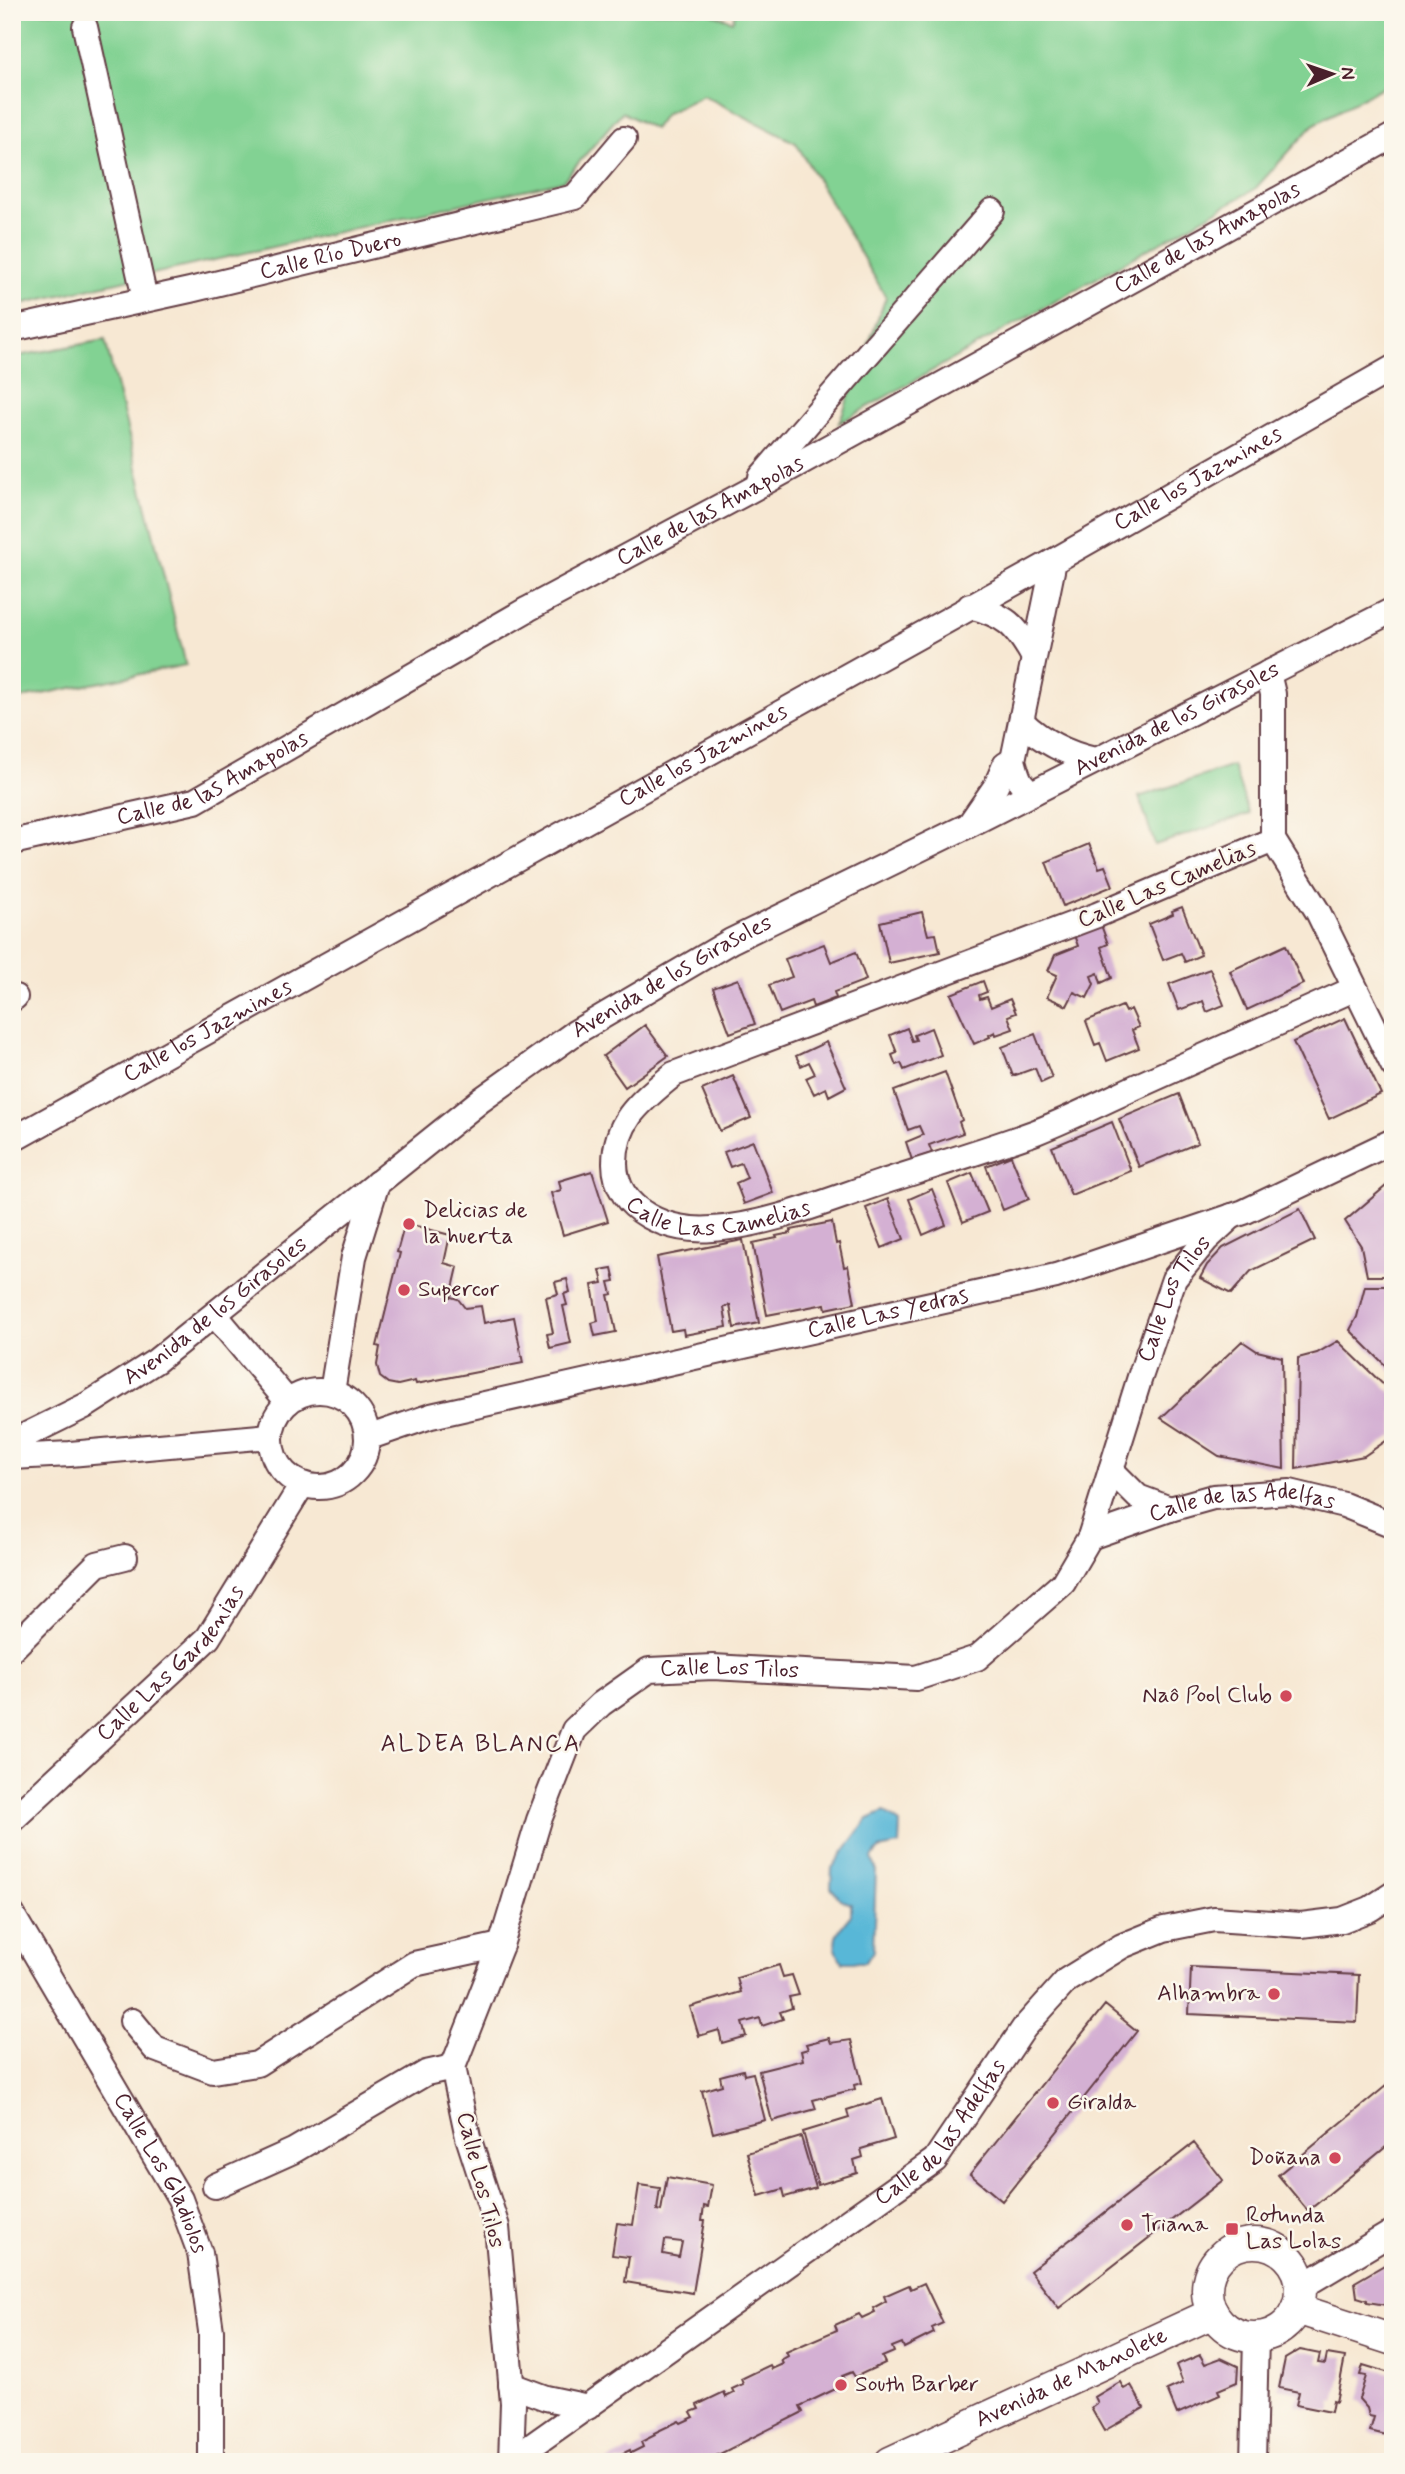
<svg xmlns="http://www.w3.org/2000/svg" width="1405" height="2474" font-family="Mynerve,sans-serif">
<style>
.green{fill:#82d293;stroke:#66785f;stroke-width:2}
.water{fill:#59b7d7;stroke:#526b81;stroke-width:2}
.building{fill:#d4b0d3;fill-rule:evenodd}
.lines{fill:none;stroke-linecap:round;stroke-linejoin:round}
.minor-casing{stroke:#643d44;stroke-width:28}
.tertiary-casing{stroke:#643d44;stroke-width:33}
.minor{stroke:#fff;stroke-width:24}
.tertiary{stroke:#fff;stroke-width:30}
.poi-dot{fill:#d1495b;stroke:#fbf7ec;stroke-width:2.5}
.labels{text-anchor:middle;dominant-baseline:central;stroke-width:5;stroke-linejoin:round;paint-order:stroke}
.street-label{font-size:23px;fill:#4a1f2b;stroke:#fbf7ec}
.poi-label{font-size:23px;fill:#4a1f2b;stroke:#fbf7ec;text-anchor:start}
.neighbourhood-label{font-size:24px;letter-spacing:2px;fill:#4a1f2b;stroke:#fbf7ec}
</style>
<rect width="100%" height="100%" fill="#fbf7ec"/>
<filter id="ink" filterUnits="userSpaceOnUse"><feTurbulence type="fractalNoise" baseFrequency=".0143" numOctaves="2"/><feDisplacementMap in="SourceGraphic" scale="14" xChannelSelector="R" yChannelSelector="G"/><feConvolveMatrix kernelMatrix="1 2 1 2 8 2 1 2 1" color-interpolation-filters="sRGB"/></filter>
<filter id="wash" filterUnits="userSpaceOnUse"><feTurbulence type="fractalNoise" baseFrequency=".00686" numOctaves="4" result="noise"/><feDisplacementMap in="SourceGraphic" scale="28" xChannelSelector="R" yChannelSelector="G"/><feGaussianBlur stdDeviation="1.57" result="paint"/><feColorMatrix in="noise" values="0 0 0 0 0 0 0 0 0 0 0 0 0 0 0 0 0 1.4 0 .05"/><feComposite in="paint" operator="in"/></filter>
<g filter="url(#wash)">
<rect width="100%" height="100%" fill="#f7e8d3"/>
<path class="green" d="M12 12H708L732 21 736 12H1393V81L1313 125 1255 189 839 423 886 297 796 143 703 95 665 114 654 129 622 112 563 181 12 306Z
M105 340 186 665 12 700V357Z
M1233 766 1249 814 1155 845 1139 797Z"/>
<path class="water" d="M884 1812 900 1823 899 1845 879 1849 872 1858 876 1869 873 1951 866 1962H842C829 1941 836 1932 851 1915V1904L840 1899 831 1888 832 1868 868 1819Z"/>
<g id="blocks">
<path class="building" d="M1089 844 1099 868 1105 866 1113 886 1063 906 1046 862Z
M1182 907 1201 955 1185 962 1181 953 1163 960 1149 924 1173 914 1172 911Z
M922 912 928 935 936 934 940 952 889 963 880 922Z
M1101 925 1108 944 1101 947 1112 978 1101 983 1098 973 1091 976 1094 984 1087 998 1074 992 1067 1006 1047 997 1057 975 1048 971 1055 955 1078 946 1074 935Z
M824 944 831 962 856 952 866 980 834 992 836 998 813 1007 811 1001 780 1013 769 985 792 977 785 959Z
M1286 945 1303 984 1247 1010 1230 971Z
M1210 969 1224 1005 1207 1012 1203 1001 1179 1010 1169 984Z
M738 979 755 1024 730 1033 713 988Z
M983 981 987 992 979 995 980 999 987 997 991 1007 1010 999 1016 1013 1008 1016 1013 1029 996 1035 995 1032 989 1035 990 1037 974 1044 951 994Z
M1122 1006 1125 1012 1131 1009 1139 1027 1132 1030 1139 1048 1107 1061 1100 1043 1095 1045 1086 1021Z
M1345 1018 1381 1094 1329 1119 1293 1042Z
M645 1025 668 1056 625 1087 603 1056Z
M907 1028 912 1041 916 1040 914 1035 931 1028 941 1055 904 1070 901 1063 896 1065 892 1055 897 1053 890 1035Z
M1035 1034 1052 1078 1041 1083 1035 1068 1013 1076 1002 1047Z
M826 1042 846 1087 829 1096 826 1088 814 1094 806 1078 815 1074 809 1062 801 1066 796 1056Z
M945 1072 962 1120 959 1122 963 1133 929 1145 932 1153 912 1160 906 1142 923 1135 919 1126 908 1130 894 1091Z
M733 1076 751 1118 720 1131 702 1090Z
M1179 1094 1198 1143 1139 1167 1119 1119Z
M1112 1122 1131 1171 1071 1195 1052 1147Z
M753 1141 773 1193 744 1204 736 1183 747 1178 741 1163 730 1167 724 1152Z
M1011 1156 1029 1199 1003 1210 986 1166Z
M592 1171 608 1221 563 1235 551 1193 561 1190 559 1181Z
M972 1173 988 1212 963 1222 948 1183Z
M1393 1180V1276H1367L1361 1246 1345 1221Z
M932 1189 946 1225 923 1235 909 1199Z
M888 1199 904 1239 882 1248 866 1208Z
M1300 1209 1315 1240 1251 1271 1231 1294 1200 1278 1207 1265 1223 1248Z
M832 1222 836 1244 839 1243 844 1267 848 1266 855 1303 826 1309 825 1304 767 1315 753 1243 777 1238 776 1236 791 1233V1230Z
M405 1223 450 1235 444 1263 458 1267 451 1297 458 1299 465 1308 481 1306 484 1323 514 1317 523 1363 416 1384 415 1381 398 1385 388 1383 380 1377 377 1365 380 1347 377 1346 400 1253 397 1252Z
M743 1240 759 1323 734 1328 730 1305 724 1307 727 1327 684 1335 683 1329 671 1331 657 1257Z
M612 1268 615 1281 609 1282 612 1294 608 1295 616 1332 595 1336 592 1323 598 1321 592 1285 603 1283 600 1270Z
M567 1279 570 1292 564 1294 567 1305 563 1306 571 1343 550 1348 547 1334 553 1333 546 1297 558 1294 555 1282Z
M1365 1286H1393V1373L1350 1330 1357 1317Z
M1242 1341 1257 1351 1282 1357 1284 1469 1219 1456 1161 1418Z
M1338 1341 1393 1394V1436L1364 1456 1296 1469 1298 1358 1317 1353Z
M779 1965 783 1977 792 1975 799 1995 789 1997 792 2008 780 2012 783 2019 762 2026 760 2018 742 2023 746 2036 722 2043 719 2030 699 2036 690 2007 741 1992 737 1978Z
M1191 1967 1359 1975 1357 2022 1189 2014Z
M1105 2005 1137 2031 1002 2201 970 2174Z
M829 2038 831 2043 851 2040 862 2083 854 2085 855 2089 813 2100 816 2109 772 2121 759 2071 803 2060 801 2051 808 2049 806 2044Z
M743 2070 744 2075 753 2073 765 2120 713 2133 702 2091 722 2085 720 2076Z
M1393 2080V2141L1308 2211 1278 2175Z
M882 2099 894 2139 861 2149 863 2157 854 2160 857 2173 818 2185 803 2132 849 2118 847 2110Z
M801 2137 816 2188 785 2197 783 2189 759 2196 747 2153Z
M1194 2143 1223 2180 1059 2308 1030 2271Z
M667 2177 712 2185 708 2207 704 2206 702 2221H705L693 2293 625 2282 629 2257 612 2255 617 2223 633 2225 639 2185 660 2188 657 2210 661 2211ZM665 2240 682 2242 679 2257 663 2254Z
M1393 2260V2306L1367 2302V2300L1357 2297 1355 2282Z
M924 2283 943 2323 932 2328 934 2333 904 2348 902 2343 892 2347 894 2352 882 2357 885 2363 855 2377 852 2372 842 2376 846 2384 800 2406 803 2412 704 2462H605L630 2450 631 2453 643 2447 641 2442 655 2435 654 2433 679 2421 681 2423 694 2417 691 2412 699 2409 697 2405 724 2392 726 2397 734 2393 732 2389 743 2384 741 2379 770 2365 772 2369 783 2364 781 2360 788 2356 786 2352 837 2330 835 2325 859 2314 862 2318 875 2312 873 2308 886 2301 884 2296 909 2285 911 2289Z
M1300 2350 1320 2354 1318 2363 1325 2364 1327 2354 1345 2357 1336 2402 1333 2401 1331 2412 1296 2405 1299 2392 1279 2388 1285 2359Z
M1200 2355 1205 2364 1221 2358 1238 2366 1237 2382 1218 2390 1220 2395 1177 2414 1167 2390 1183 2383 1176 2365Z
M1363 2365 1393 2374V2437L1370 2431 1374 2417 1369 2416 1367 2408 1359 2399 1366 2376 1360 2375Z
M1120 2382 1124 2389 1131 2385 1144 2408 1104 2431 1091 2408 1098 2403 1095 2397Z"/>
</g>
</g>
<g filter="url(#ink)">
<use href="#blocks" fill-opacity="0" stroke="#643d44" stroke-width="2"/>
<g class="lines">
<g class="minor-casing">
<g id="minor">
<path d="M85 27 145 299"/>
<path id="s1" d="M12 329 190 290 575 197 624 139"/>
<path d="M761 477 992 211"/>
<path d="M970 606C1006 616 1015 624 1033 656"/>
<path d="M1268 673 1273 694V840L1318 912 1393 1065"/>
<path d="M1022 722C1043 742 1067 754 1095 760"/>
<path d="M1034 792C1019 788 1017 774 1013 760L1054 561"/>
<path d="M971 822 996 786 1005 765 1013 760"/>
<path id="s2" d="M1273 840 1097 915 674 1074C643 1100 615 1119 615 1163 615 1212 671 1233 712 1229 770 1225 826 1201 880 1183 932 1166 984 1151 1036 1132 1072 1118 1107 1100 1142 1084 1212 1052 1283 1021 1354 989"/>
<path id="s3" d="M12 842 195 801 528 609 749 491 1393 136"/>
<path d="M12 999 15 997"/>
<path id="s4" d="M12 1140 1054 561 1393 368"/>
<path d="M215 1315 288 1402"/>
<circle cx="319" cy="1439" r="48"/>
<path d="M332 1392 354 1257 377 1183"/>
<path id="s5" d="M367 1438 431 1416 1056 1276 1244 1212 1393 1141"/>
<path id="s6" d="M12 1442 87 1405 156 1361 481 1100 576 1032 731 941 967 826 1393 610"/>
<path d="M12 1457 70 1454 270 1436"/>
<path d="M1111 1470 1138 1497 1170 1509"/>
<path id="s7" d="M1090 1537 1170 1509 1213 1497 1290 1492 1344 1505 1393 1525"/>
<path d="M12 1649 97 1564 125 1557"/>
<path id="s8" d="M12 1820 208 1638 302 1485"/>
<path id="s9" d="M12 1914 180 2199 200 2253 211 2331V2462"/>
<path d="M132 2021 155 2049 213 2071 257 2064 414 1964 501 1945"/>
<path d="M215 2186 293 2151 426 2073 453 2067"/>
<path d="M1301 2287 1393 2232"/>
<path d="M511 2385 546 2398 588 2407"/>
<path id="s10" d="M511 2461 513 2403 497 2227 468 2137 453 2067 501 1945 539 1820 574 1730 601 1704 649 1670 713 1667 916 1678 977 1658 1063 1583 1090 1537 1140 1377 1174 1279 1206 1240 1232 1216"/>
<path id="s11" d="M509 2462 935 2160 1024 2028 1067 1980 1122 1946 1164 1929 1214 1919 1301 1925 1342 1920 1370 1909 1393 1894"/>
<path d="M1253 2462 1256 2337"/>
</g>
</g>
<g class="tertiary-casing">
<g id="tertiary">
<circle cx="1254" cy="2290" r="47"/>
<path d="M1297 2309 1393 2340"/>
<path id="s12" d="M890 2462 1213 2313"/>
</g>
</g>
<use href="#minor" class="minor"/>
<use href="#tertiary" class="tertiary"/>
</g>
</g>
<g class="poi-dot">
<circle cx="409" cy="1224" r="7"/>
<circle cx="404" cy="1290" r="7"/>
<circle cx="1286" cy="1696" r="7"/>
<circle cx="1274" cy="1994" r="7"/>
<circle cx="1053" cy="2103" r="7"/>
<circle cx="1335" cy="2158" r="7"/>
<circle cx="1127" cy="2225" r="7"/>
<rect x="1225" y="2222" width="14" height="14" rx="3.5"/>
<circle cx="841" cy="2385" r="7"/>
</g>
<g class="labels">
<g class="street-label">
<text stroke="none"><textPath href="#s3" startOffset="1346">Calle de las Amapolas</textPath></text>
<text stroke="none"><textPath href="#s1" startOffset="327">Calle Río Duero</textPath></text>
<text stroke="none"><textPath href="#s4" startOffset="1358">Calle los Jazmines</textPath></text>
<text stroke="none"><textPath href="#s3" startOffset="779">Calle de las Amapolas</textPath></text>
<text stroke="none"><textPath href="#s6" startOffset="1377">Avenida de los Girasoles</textPath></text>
<text stroke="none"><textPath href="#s4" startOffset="791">Calle los Jazmines</textPath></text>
<text stroke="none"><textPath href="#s3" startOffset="212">Calle de las Amapolas</textPath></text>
<text transform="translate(1167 885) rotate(-23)">Calle Las Camelias</text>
<text stroke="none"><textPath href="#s6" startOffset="810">Avenida de los Girasoles</textPath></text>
<text stroke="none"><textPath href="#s4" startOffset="224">Calle los Jazmines</textPath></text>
<text stroke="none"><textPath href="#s2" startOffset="891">Calle Las Camelias</textPath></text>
<text stroke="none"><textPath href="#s10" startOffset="1608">Calle Los Tilos</textPath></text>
<text stroke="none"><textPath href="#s6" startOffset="243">Avenida de los Girasoles</textPath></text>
<text stroke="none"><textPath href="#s5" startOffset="536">Calle Las Yedras</textPath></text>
<text stroke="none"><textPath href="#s7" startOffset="158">Calle de las Adelfas</textPath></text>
<text stroke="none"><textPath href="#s8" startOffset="224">Calle Las Gardenias</textPath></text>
<text stroke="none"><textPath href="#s10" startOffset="936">Calle Los Tilos</textPath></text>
<text stroke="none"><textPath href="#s11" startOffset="546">Calle de las Adelfas</textPath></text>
<text stroke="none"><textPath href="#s9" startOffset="299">Calle Los Gladiolos</textPath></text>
<text transform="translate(480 2180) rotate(76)">Calle Los Tilos</text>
<text stroke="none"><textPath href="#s12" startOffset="200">Avenida de Manolete</textPath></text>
</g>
<g class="poi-label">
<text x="423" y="1211">Delicias de<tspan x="423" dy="26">la huerta</tspan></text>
<text x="418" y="1290">Supercor</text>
<text x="1272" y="1696" text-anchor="end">Naô Pool Club</text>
<text x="1260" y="1994" text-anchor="end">Alhambra</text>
<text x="1067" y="2103">Giralda</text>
<text x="1321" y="2158" text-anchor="end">Doñana</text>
<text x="1246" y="2216">Rotunda<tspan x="1246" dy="26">Las Lolas</tspan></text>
<text x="1141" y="2225">Triana</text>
<text x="855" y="2385">South Barber</text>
</g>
<g class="neighbourhood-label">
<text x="481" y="1744">ALDEA BLANCA</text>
</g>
</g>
<rect width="1405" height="2474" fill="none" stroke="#fbf7ec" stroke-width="42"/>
<g transform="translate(1332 74) rotate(88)" stroke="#fbf7ec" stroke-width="5" paint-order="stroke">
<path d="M0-5L12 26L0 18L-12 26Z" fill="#4a1f2b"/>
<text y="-10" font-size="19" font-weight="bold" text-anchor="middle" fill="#4a1f2b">N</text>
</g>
</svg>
